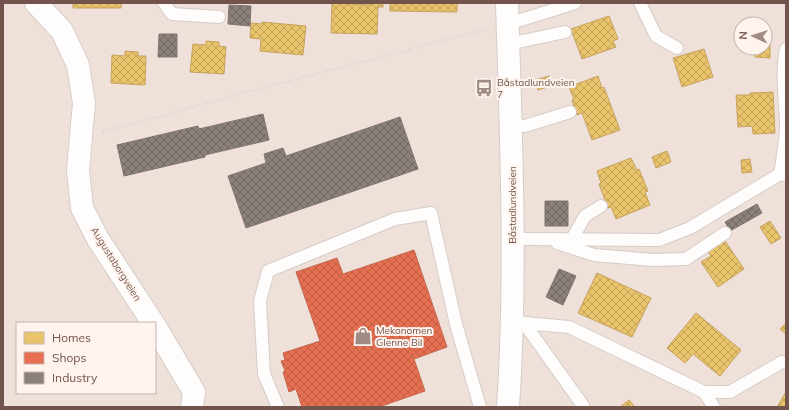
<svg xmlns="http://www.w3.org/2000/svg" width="789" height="410" font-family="Mulish,sans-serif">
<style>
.residential{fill:#efe1d9;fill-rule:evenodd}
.homes{fill:url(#homes-cross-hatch);stroke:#c5a261}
.shops{fill:url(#shops-cross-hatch);stroke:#c46750}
.industry{fill:url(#industry-cross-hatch);stroke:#83746e}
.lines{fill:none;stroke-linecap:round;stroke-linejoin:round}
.service-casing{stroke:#d5ccc8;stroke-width:14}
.minor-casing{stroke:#d5ccc8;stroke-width:24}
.path{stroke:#d9d0ce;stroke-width:2.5;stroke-dasharray:1 3;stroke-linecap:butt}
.service{stroke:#fefdfc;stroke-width:12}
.minor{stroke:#fefdfc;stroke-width:22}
.labels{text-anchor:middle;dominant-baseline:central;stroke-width:4;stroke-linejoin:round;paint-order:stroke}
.poi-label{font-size:10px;fill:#72544d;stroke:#fef4ed;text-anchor:start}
.street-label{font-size:10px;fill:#72544d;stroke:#fef4ed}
</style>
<defs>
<pattern id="homes-cross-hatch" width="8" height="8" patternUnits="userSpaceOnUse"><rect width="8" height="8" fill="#e9c46a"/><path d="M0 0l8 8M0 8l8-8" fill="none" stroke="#c1a259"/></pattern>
<pattern id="shops-cross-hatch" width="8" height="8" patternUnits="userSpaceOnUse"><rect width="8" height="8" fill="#e76f51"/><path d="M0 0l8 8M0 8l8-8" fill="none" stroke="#c05e45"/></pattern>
<pattern id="industry-cross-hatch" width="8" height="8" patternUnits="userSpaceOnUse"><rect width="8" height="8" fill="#8a817c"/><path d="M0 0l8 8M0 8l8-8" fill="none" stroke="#706763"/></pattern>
</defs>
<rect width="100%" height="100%" fill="#f6f0eb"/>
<path class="residential" d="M3 3H786V407H3ZM741 24H765V48H741ZM17 323H155V393H17Z"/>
<path class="homes" d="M73 3H121V8H73Z
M332 3 370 5V3H383V7H378L377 34 331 33Z
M390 3H457V12L390 11Z
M609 16 618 39 613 41 616 47 582 59 571 29Z
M262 22 306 26 303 55 260 51 261 39 250 38 251 23 262 24Z
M206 41 219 42V46L226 47 224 74 190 72 193 44 206 45Z
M765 45H770V58L755 57V48H765Z
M704 49 713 77 682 87 673 58Z
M125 51 138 52V56H146L145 85 111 83 112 55 125 56Z
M549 76 551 86 538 90 535 80Z
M598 76 602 88 604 87 620 130 592 140 582 113 577 115 572 100 574 99 569 87Z
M773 92 775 133 753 134 752 126 738 127 736 95H750V93Z
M667 151 671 162 656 168 652 157Z
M631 158 637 170 639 169 648 191 645 192 650 205 616 219 611 207 608 208 599 184 601 183 597 171Z
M750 159 752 172 742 173 741 160Z
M770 221 781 238 771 244 760 227Z
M723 238 744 269 718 287 701 262 711 256 706 249Z
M597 273 651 298 632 337 578 313Z
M696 313 741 350 720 376 693 354 685 363 667 348Z
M786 323V334L780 329Z
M786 392V407H777Z
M629 400 635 407H620Z"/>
<path class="shops" d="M414 250 447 347 414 359 425 391 379 407H302L296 389 289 392 283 372 285 371 281 361 285 360 283 353 320 341 296 272 337 258 343 274Z"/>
<path class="industry" d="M229 5 251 6 250 26 228 24Z
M159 34H177V57H158Z
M263 114 269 140 205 155V157L124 176 117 145 198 126 199 129Z
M400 117 418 169 246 228 228 176 266 163 264 154 283 148 286 156Z
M545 201H568V226H545Z
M757 204 762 213 730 231 725 222Z
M559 269 576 276 563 305 546 297Z"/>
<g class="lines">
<g class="service-casing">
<path id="service" d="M164 3 172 14 219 17
M640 3 656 36 677 48
M508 24 575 3
M509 44 565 32
M511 125 525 126 570 112
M780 174C783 157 786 139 786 121 785 97 781 73 786 49
M512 236 526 239 659 240 690 228 780 174 786 175
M572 239 585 216 601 206
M557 243 594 255 653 260 686 259 725 233
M512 319 524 323 569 327 704 392 714 407
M524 323 584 407
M704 392H730L782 362
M278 407 264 374 260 301 268 271 395 219 431 213 456 324 480 407"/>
</g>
<g class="minor-casing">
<path id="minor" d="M36 3 62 31 78 65 84 103 78 170 82 208 98 239 153 323
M507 3C511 138 517 273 508 407
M155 326 194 392 192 407"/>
</g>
<path class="path" d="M103 132 225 98 487 29"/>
<use href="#service" class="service"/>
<use href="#minor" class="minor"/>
</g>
<defs>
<g id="bus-bare" transform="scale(1.38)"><path d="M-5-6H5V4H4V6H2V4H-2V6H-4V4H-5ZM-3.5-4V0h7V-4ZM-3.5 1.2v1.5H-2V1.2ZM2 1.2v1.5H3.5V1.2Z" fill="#a08b84" stroke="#fef4ed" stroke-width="2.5" paint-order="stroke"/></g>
<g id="shop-bare" transform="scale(1.38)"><path d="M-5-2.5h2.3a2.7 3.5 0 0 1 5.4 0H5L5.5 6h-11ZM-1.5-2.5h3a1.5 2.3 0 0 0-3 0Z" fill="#a08b84" stroke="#fef4ed" stroke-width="2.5" paint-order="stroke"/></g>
</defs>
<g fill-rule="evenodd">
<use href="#bus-bare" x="484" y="88"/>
<use href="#shop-bare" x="363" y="336"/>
</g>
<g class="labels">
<g class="poi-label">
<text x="497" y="82">Båstadlundveien<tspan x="497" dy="12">7</tspan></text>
<text x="376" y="330">Mekonomen<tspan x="376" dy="12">Glenne Bil</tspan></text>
</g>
<g class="street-label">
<text transform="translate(512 205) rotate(-90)">Båstadlundveien</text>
<text transform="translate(116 264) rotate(58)">Augustaborgveien</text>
</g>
</g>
<rect width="789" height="410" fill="none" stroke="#72544d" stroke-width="8"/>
<rect x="16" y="322" width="140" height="72" fill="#fef4ed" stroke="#c6b4ad"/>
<rect x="24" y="332" width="20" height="12" fill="#e9c46a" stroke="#c6b4ad"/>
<text x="52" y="342" font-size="12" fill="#72544d">Homes</text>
<rect x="24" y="352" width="20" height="12" fill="#e76f51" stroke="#c6b4ad"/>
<text x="52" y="362" font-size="12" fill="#72544d">Shops</text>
<rect x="24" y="372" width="20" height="12" fill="#8a817c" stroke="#c6b4ad"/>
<text x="52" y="382" font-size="12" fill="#72544d">Industry</text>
<g transform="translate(753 36) rotate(273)"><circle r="19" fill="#fef4ed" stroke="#c6b4ad"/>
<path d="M0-3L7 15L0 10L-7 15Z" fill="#a08b84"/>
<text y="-6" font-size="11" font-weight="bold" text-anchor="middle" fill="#72544d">N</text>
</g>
</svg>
